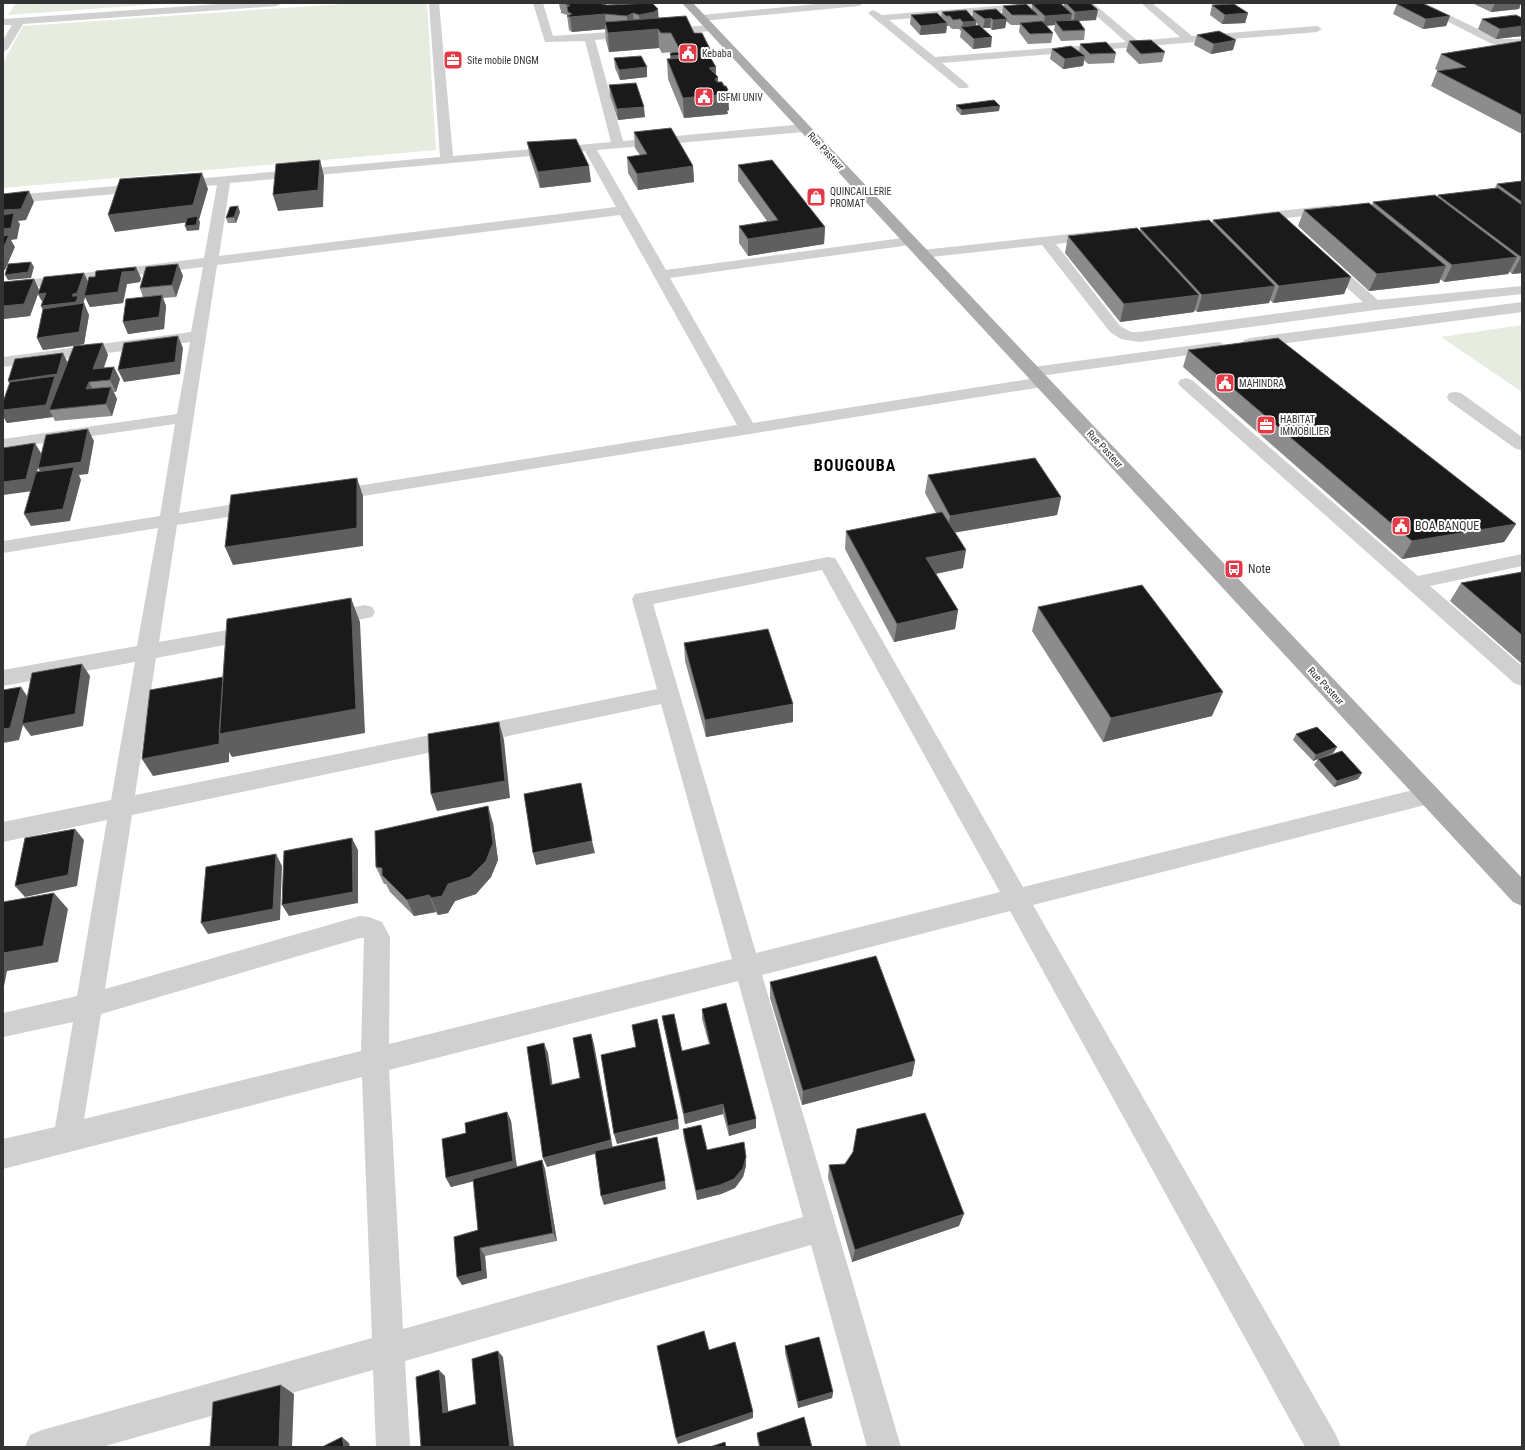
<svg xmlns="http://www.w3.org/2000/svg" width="1525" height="1450" font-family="'Roboto Condensed',sans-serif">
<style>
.green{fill:#e6ecdf}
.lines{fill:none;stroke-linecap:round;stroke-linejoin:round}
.minor{fill:#d0d0d0;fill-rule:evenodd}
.major{fill:#ababab;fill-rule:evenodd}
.wall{fill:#8c8c8c}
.shaded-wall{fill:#5f5f5f}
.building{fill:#1a1a1a;stroke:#5f5f5f}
.labels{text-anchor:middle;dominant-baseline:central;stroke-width:4;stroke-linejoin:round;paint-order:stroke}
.far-poi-label{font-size:10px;fill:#333;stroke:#fff;text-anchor:start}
.far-street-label{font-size:10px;fill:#333;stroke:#fff}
.poi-label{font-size:12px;fill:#333;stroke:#fff;text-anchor:start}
.district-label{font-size:16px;font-weight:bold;letter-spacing:1px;fill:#000;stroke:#fff}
</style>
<rect width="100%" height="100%" fill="#fff"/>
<path class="green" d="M16 3H173L8 15Z
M357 3H427L436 150 3 188V63L23 26Z
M1522 325V392L1441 337Z"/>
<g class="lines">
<path class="minor" d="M233 3H282L277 6 23 24 8 49 3 52V40L12 25H3V19Z
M429 3H439L453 156 611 142 585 41 545 42 533 3H543L553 36 711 25 716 28 711 31 595 40 623 141 804 124 808 125 810 128 804 132 597 150 666 270 910 237 915 238 917 241 915 244 910 245 670 278 753 423 1042 377 1048 379 1050 382 1048 385 1042 387 332 501 326 499 323 495 326 491 737 425 620 215 217 265 179 513 259 500 265 502 268 506 265 510 259 512 177 525 159 642 256 625 263 627 266 632 263 637 256 639 156 658 135 795 657 689 632 599 635 594 828 557 835 558 838 563 1023 887 1429 786 1437 788 1441 795 1437 802 1429 804 1033 905 1336 1435 1341 1447H1305L1010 911 762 975 901 1447H867L811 1245 405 1361 410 1447H376L373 1370 102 1447H25L30 1435 42 1430 372 1338 362 1077 3 1169V1139L55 1127 73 1022 3 1037V1013L77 996 107 820 3 842V822L111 800 135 662 3 686V670L137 646 158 528 3 553V541L160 516 175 424 3 449V439L177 414 190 342 3 367V357L191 332 203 267 3 291V283L204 258 217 185 3 204V196L440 157ZM585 151 616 207 219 256 230 183ZM822 570 1000 892 756 953 653 604ZM661 704 732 959 389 1044 390 937 382 922 369 917 360 916 105 989 132 815ZM360 938H364L361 1051 84 1119 101 1014ZM738 981 803 1217 403 1329 389 1070Z
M827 3H864L859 6 701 21 696 18 701 15Z
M1034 3H1078L1073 6 889 20 935 57 1126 42 1082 3H1093L1138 41 1180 37 1141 3H1152L1192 36 1317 26 1322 29 1317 32 942 63 967 84 969 86 967 88H959L868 13 873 10 882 15Z
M1411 3H1424L1499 39H1522V45L1503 46 1492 44Z
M1333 205 1338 206 1340 209 1338 212 1252 222 1247 221 1245 218 1247 215 1252 214Z
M1098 231 1103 232 1105 235 1103 238 1056 244 1120 326 1131 332H1139L1363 302 1321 265 1319 262 1321 259H1331L1378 300 1522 286V294L1375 310 1139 342 1121 339 1110 332 1042 245 922 258 917 257 915 254 917 251 922 250Z
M1522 302V312L1250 348 1244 346 1242 343 1244 340 1250 338Z
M1218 342 1224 344 1226 347 1224 350 1033 377 1027 375 1025 372 1027 369 1033 367Z
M1186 378 1192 380 1418 576 1522 554V566L1430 586 1522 666V686L1514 683 1180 386 1178 383 1180 380Z
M1455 392 1461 393 1522 437V450L1516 449 1449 401 1447 397 1449 393Z
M365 605 372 607 375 612 372 617 327 626 320 624 317 619 320 614Z"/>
<path class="major" d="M682 3H693L1522 878V906L1513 902Z"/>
</g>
<path class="wall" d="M559 3H598L607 5 658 9V18L694 33 712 53V60L716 75 718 77V82L729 110 727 111 728 114 684 118 668 79 667 59H670V53H672V52L662 53 659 48 609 52 606 41 605 29 572 32 569 30 567 15 561 13V10L560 9Z
M1064 3H1090L1096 20 1079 21 1085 30 1084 40 1061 41 1054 30 1055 25 1046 26 1053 33 1051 43 1028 44 1019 32 1020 25H1011L1006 21 1005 28 992 30 990 28H983L976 23V26L991 47 973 49 960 37 961 31 959 29H952L949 26H947L946 33 920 35 910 24 911 15 941 17 942 12 972 17 973 11 1002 14 1003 6 1032 10V4L1064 7Z
M1475 3H1521L1519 9 1491 12 1474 4Z
M1397 4 1450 16 1446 26 1423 29 1393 14Z
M1212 5 1248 13 1245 23 1222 24 1210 15Z
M1522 18V36L1496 39 1478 29 1482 19Z
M1197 35 1233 50 1211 54 1194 45Z
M1129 41 1165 52 1162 62 1139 64 1126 51Z
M1522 41V133H1520L1431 86 1437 71H1439L1435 69 1441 54Z
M1080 44 1116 53 1114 63 1088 64 1084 60 1083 66 1063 69 1050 59 1052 49 1079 52Z
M614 58 647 67V77L620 80 615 68Z
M609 85 645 117 618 120 610 96Z
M956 105 999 111 961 115 956 110Z
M634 132 693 166 694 182 638 190 628 173 627 157 640 155 635 148Z
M527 142 591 182 540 188 530 158Z
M738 165 825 227 824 244 748 256 739 243V226L767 221 738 181Z
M1522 181V273L1512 274 1510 272 1508 274 1444 282 1440 279 1439 283 1369 291 1298 226 1304 210 1372 205 1373 202 1437 197 1438 195 1495 188 1497 184Z
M240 212 236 223H228L226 218Z
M1213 220 1351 277 1344 294 1273 303 1270 300 1269 303 1197 312 1195 310 1194 312 1120 322 1065 253 1068 236 1140 231V228L1212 223Z
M178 264 183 276 176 297 163 298 166 306 164 329 128 334 123 322 143 297 140 288Z
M141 278 140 282 127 284 123 303 90 307 85 297 83 303 89 315 84 344 75 346 108 355 104 368 120 379 116 392H114L117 399 112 416 55 421 53 417 7 423 3 416V402L68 362 74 346 43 350 37 338 43 309 41 306 43 303 38 294 30 316 3 319V282L34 279 39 290 88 282Z
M1188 350 1516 524 1504 542 1402 559 1183 367Z
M928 475 1061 497 1057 515 955 532 963 568 936 574 958 610 955 629 894 642 845 549 846 531 936 513 925 493Z
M1522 572V664L1450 601 1461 583Z
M1038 607 1212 716 1103 742 1032 631Z
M684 643 793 722 706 737 685 661Z
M1296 734 1337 747 1333 753 1313 761 1293 740Z
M1318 759 1362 773 1358 779 1334 787 1314 765Z
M493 823 498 860 491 877 476 894 455 901 448 913 438 915 436 912 414 916 390 892 386 884H384L376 867Z
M770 982 915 1061 912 1076 802 1105 770 998Z
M702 1009 756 1119V1128L729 1136 723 1114 685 1124 664 1027 662 1016 682 1051 709 1044 702 1019Z
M507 1112 511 1121 517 1167 542 1160 545 1169 557 1241 485 1256 487 1278 462 1285 457 1277 478 1230 474 1181 451 1187 446 1178 466 1133Z
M683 1129 707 1150 746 1157V1166L743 1177 735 1188 721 1194 697 1200 684 1139Z
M829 1165 959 1226 852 1262 828 1178Z
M785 1346 833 1392 832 1398 798 1408 785 1353Z
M757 1433 812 1447H759L757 1438Z"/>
<path class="shaded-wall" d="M1495 3H1521L1519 9 1491 12Z
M658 9 659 23 640 29 639 15Z
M1098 10 1096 20 1074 21 1075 12Z
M633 13 634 28 628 30 627 16Z
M1248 13 1245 23 1222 24 1225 15Z
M605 14 606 26 605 22V29L572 32 570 17Z
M1072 14 1070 24 1055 21V25L1043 26 1045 16Z
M1450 16 1446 26 1423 29 1426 19Z
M991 18 990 28H983L985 19Z
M1007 19 1005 28 992 30 993 20Z
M976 21 975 31 962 28 963 22Z
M947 23 946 33 920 35 921 26Z
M1522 26V36L1496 39 1500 29Z
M658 29 659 48 609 52 608 33Z
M992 37 991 47 973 49 974 39Z
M1236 40 1233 50 1211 54 1214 44Z
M712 53V68L716 67V78L718 77V94L728 90 729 110 727 111 728 114 684 118 683 98 709 68 710 57Z
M682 55 683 74 672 71 671 56Z
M1085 56 1083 66 1063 69 1065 59Z
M647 67V77L620 80 619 70Z
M1000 106 999 111 961 115 962 110Z
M644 107 645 117 618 120 617 109Z
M320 160 324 176 323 207 278 211 273 195Z
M589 166 591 182 540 188 538 172Z
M693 166 694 182 638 190 637 174Z
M202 173 208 189 199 220 200 222 199 230 187 231 185 226 197 221 115 232 108 215Z
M29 191 34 202 26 220 18 221 20 224 17 239 11 240 15 247 5 270H3V210Z
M238 206 240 212 236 223 234 217Z
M825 227 824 244 748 256V239Z
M1517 257 1508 274 1444 282 1452 265Z
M1521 257H1522V273L1512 274Z
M31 262 34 267 31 278 8 280 5 275Z
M178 264 183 276 176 297 172 285Z
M1446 266 1439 283 1369 291 1377 274Z
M136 267 141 278 140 282 127 284 123 303 90 307 85 297 83 305 84 303 89 315 84 344 43 350 37 338 47 318 41 306 72 296 84 273 89 284 122 272Z
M1351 277 1344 294 1273 303 1279 286Z
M34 279 39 290 46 293 44 305 38 294 30 316 3 319V306Z
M1275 286 1269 303 1197 312 1202 295Z
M162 295 166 306 164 329 128 334 123 322Z
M1199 295 1194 312 1120 322 1124 304Z
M178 336 183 348 180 374 124 382 118 370Z
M103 343 108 355 99 381 93 369Z
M63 353 69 365 49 410 53 417 7 423 3 416V410L15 392 8 381Z
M114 367 120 379 116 392 110 380Z
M89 382 95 394 86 389Z
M111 387 117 399 112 416 106 404Z
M88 429 94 441 88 474 79 475 81 480 70 521 31 526 24 514 45 480 38 468 33 491 3 495V482L35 443 42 455Z
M357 478 363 496V546L233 565 225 547Z
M1061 497 1057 515 947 534 950 516Z
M1516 524 1504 542 1402 559 1412 541Z
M966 550 963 568 924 576 926 558Z
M351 598 360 622 365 733 232 757 229 752V762L153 776 142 759 223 677Z
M958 610 955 629 894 642 897 624Z
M82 664 90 676 83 726 31 736 23 725 19 740 3 743V729L21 687 29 699Z
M1223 692 1212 716 1103 742 1111 718Z
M793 704V722L706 737 705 720Z
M499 722 504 740 510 798 437 811 431 794Z
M1337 747 1333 753 1313 761 1316 755Z
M1362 773 1358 779 1334 787 1337 781Z
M488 806 493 823 498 860 491 877 476 894 455 901 448 913 438 915 431 898Z
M75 829 84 840 77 886 25 897 15 886Z
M352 838 358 850V903L289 916 282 905Z
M592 841 595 853 536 865 533 853Z
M276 854 282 866 280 920 208 934 201 923Z
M54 893 68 909 58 962 7 971 3 991V953Z
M429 895 436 912 414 916 407 900Z
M591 1034 594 1044 613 1149 547 1167 543 1158 611 1140Z
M544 1043 548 1053 554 1095 551 1085Z
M915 1061 912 1076 802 1105 803 1091Z
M723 1104V1114L685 1124 684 1114Z
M507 1112 511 1121 517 1170 451 1187 446 1178Z
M678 1119 679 1129 617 1144 614 1134Z
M756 1119V1128L729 1136 728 1126Z
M746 1157V1166L743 1177 735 1188 721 1194 697 1200 696 1191Z
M542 1160 545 1169 557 1241 553 1233Z
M665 1181 666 1189 604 1205 601 1196Z
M964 1214 959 1226 852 1262 855 1250Z
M480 1248 485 1256 487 1278 462 1285 457 1277Z
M498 1351 503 1357 514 1447H510Z
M439 1370 445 1376 449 1419 443 1413Z
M281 1385 294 1394 292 1447H279Z
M833 1392 832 1398 798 1408V1402Z
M753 1412V1418L678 1444 676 1438Z
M342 1437 349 1443 350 1447H344Z"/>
<path class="building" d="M566 3H598L607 5 652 3 658 9 654 12 639 15 633 13 627 16 605 14 570 17 567 16 572 14 568 12 567 7 570 5H566Z
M1052 3H1060L1072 14 1045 16 1032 4Z
M1066 3H1090L1098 10 1075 12Z
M1407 3H1422L1450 16 1426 19 1397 4Z
M1026 4 1038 15H1012L1003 6Z
M1234 4 1248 13 1225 15 1212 5Z
M996 9 1007 19 993 20 991 18 985 19 973 11Z
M966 10 976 21 963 22 960 19 953 20 950 16H946L942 12Z
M937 13 947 23 921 26 911 15Z
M1516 15 1522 18V26L1500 29 1482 19Z
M686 16 694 33H702L712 53 710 57 716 67 709 68 718 77 715 79 717 82H722L724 86H726L728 90 727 91V94L683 98 667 59 684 58 682 55 671 56 670 53 681 52 671 33H661L658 29 608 33 605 22Z
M1078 20 1085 30 1063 31 1055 21Z
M1042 21 1053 33 1030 34 1020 23Z
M979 25 992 37 974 39 961 27Z
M1219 31 1236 40 1214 44 1197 35Z
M1151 40 1165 52 1141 54 1129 41Z
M1522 41V115L1437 71 1466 67 1441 54Z
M1106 42 1116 53 1090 54 1080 44Z
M1071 46 1085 56 1065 59 1052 49Z
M641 56 647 67 619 70 614 58Z
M636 83 644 107 617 109 609 85Z
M994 100 1000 106 962 110 956 105Z
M671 128 693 166 637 174 627 157 647 154 634 132Z
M576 139 589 166 538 172 527 142Z
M320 160 318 190 273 195 276 164Z
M772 160 825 227 748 239 739 226 778 220 738 165Z
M202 173 193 205 108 215 120 179Z
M1522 181V202L1497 184Z
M1498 188 1522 205V257H1521L1438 195Z
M29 191 21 209 3 210V194Z
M1435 195 1517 257 1452 265 1373 202Z
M1369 203 1446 266 1377 274 1304 210Z
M238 206 234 217 226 218 230 207Z
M1279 212 1351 277 1279 286 1213 220Z
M14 213 11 228 3 229V215Z
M198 216 196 225 185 226 187 218Z
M1209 220 1275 286 1202 295 1140 228Z
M1137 228 1199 295 1124 304 1068 236Z
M9 235 3 249V236Z
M31 262 28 272 5 275 8 264Z
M178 264 172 285 140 288 146 267Z
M136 267 135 271 122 272 118 292 84 296 89 277H95L96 271Z
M84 273 77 293 73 294 72 296H78L76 302 41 306 46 293 38 294 44 277Z
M34 279 24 304 3 306V282Z
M162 295 159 317 123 322 126 299Z
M84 303 79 332 37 338 43 309Z
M178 336 175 362 118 370 124 343Z
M1278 338 1516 524 1412 541 1188 350Z
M103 343 93 369 114 367 110 380 89 382 86 389 111 387 106 404 49 410 74 346Z
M63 353 57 374 8 381 15 359Z
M55 376 46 405 3 410V402L10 382Z
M88 429 81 462 38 468 46 435Z
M35 443 26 479 3 482V448Z
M1035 458 1061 497 950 516 928 475Z
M74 467 63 509 24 514 36 472Z
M357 478V528L225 547 231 495Z
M942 512 966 550 926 558 958 610 897 624 846 531Z
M1522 572V635L1461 583Z
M1142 585 1223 692 1111 718 1038 607Z
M351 598 356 709 219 734 227 619Z
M768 629 793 704 705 720 684 643Z
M82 664 75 714 22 724 32 673Z
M223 677 219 744 142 759 150 690Z
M21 687 10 728 3 729V690Z
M499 722 505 781 431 794 428 734Z
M1317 727 1337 747 1316 755 1296 734Z
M1342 751 1362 773 1337 781 1318 759Z
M581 783 592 841 533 853 524 794Z
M488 806 493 843 486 861 470 877 448 884 442 896 431 898 429 895 407 900 382 875V868L376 867 375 831Z
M75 829 68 875 15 886 25 838Z
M352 838 353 892 282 905 284 851Z
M276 854 273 909 201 923 206 867Z
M54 893 43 946 3 953V902Z
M876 956 915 1061 803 1091 770 982Z
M726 1003 756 1119 728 1126 723 1104 684 1114 662 1016 674 1014 682 1051 710 1044 702 1009Z
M657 1019 678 1119 614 1134 601 1055 636 1047 632 1025Z
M591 1034 611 1140 543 1158 527 1047 544 1043 551 1085 580 1078 573 1038Z
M507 1112 513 1161 446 1178 442 1139 466 1133 465 1123Z
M925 1113 964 1214 855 1250 829 1165 845 1164 853 1152 857 1129Z
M701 1125 707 1150 744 1142 746 1157 743 1168 734 1179 720 1185 696 1191 683 1129Z
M657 1137 665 1181 601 1196 595 1151Z
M542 1160 553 1233 480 1248 482 1271 457 1277 454 1237 478 1230 473 1179Z
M704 1331 709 1350 735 1342 753 1412 676 1438 657 1346Z
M819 1337 833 1392 798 1402 785 1346Z
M498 1351 510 1447H421L416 1377 439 1370 443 1413 476 1404 472 1359Z
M281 1385 279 1447H210L213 1402Z
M804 1417 812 1447H760L757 1433Z
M342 1437 344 1447H322Z
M725 1442 726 1447H710Z"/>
<defs>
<g id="civic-square" transform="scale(1)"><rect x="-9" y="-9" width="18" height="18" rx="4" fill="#e63946" stroke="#fff"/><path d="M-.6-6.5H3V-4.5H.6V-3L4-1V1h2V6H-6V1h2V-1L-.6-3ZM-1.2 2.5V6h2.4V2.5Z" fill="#fff"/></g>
<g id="office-square" transform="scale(1)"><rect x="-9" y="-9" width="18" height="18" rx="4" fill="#e63946" stroke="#fff"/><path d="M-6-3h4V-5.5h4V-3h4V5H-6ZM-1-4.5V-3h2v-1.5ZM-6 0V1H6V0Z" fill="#fff"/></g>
<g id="shop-square" transform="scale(1)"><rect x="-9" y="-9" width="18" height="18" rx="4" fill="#e63946" stroke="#fff"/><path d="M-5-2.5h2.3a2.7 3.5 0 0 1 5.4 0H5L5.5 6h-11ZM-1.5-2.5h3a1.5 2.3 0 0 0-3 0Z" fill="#fff"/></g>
<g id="bus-square" transform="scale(1)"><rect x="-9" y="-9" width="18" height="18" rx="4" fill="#e63946" stroke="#fff"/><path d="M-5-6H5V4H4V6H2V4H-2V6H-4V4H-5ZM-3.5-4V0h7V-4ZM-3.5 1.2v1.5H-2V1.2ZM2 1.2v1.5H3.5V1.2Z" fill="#fff"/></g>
</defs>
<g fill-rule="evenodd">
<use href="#civic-square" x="688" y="53"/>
<use href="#office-square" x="453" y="60"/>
<use href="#civic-square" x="704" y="97"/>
<use href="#shop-square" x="816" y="197"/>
<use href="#civic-square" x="1225" y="383"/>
<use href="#office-square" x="1266" y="425"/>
<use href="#civic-square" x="1401" y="526"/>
<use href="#bus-square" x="1234" y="569"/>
</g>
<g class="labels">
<g class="far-poi-label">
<text x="702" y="53">Kebaba</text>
<text x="467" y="60">Site mobile DNGM</text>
<text x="718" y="97">ISFMI UNIV</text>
<text x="830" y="191">QUINCAILLERIE<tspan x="830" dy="12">PROMAT</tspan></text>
<text x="1239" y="383">MAHINDRA</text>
<text x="1280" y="419">HABITAT<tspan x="1280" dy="12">IMMOBILIER</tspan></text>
</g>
<g class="far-street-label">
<text transform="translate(826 151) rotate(47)">Rue Pasteur</text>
<text transform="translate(1105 449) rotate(47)">Rue Pasteur</text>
<text transform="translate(1326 686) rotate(47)">Rue Pasteur</text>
</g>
<g class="poi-label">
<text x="1415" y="526">BOA BANQUE</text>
<text x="1248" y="569">Note</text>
</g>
<g class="district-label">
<text x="855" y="465">BOUGOUBA</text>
</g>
</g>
<rect width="1525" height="1450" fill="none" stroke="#333333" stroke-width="8"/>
</svg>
